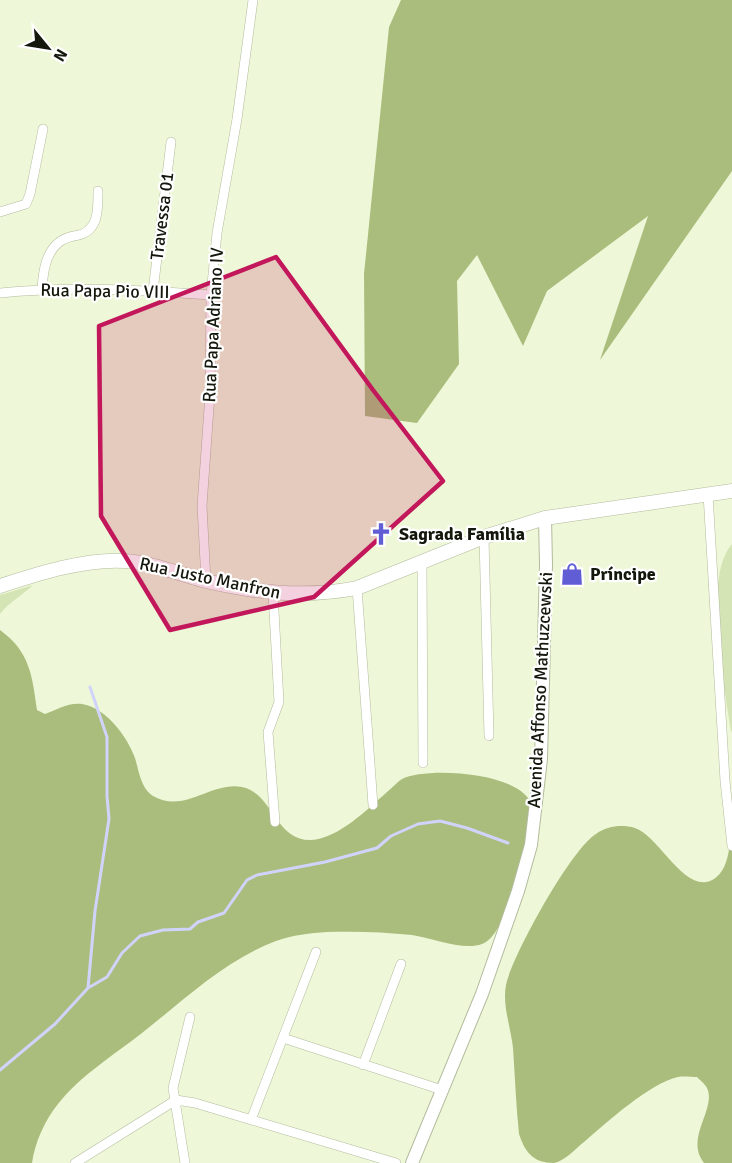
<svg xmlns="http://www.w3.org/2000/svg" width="732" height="1163" font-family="Signika,sans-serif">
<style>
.green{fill:#d5e4b4}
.forest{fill:#abbd7d}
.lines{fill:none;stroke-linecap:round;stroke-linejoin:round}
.stream{stroke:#d0d4fa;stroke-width:3}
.minor-casing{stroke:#b2bb9d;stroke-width:10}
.tertiary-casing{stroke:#b2bb9d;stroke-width:14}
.secondary-casing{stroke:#b2bb9d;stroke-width:15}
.minor{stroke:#fff;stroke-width:9}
.tertiary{stroke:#fff;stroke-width:12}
.secondary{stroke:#fff;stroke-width:14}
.marked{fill:#c2185b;fill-opacity:0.2;stroke:#c2185b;stroke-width:4.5;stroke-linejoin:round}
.labels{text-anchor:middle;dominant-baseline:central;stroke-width:4.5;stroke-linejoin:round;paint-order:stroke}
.street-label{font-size:18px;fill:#14170c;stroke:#fff}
.poi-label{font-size:18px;font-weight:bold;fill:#14170c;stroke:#fff;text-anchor:start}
</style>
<rect width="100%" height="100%" fill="#eef8d8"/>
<path class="green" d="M732 544V731L731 732C725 688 702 578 732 544Z
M33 585C23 595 9 602 0 614V595Z"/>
<path class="forest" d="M401 0H732V171L600 360 648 216 547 291 523 346 477 255 457 281 459 364 417 423 365 416 364 274 389 27Z
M0 630C30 652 32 675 37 710L45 714C56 710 69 702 82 704 106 708 127 736 135 758 139 771 141 790 155 797 185 813 212 781 242 787 274 794 275 841 311 840 338 839 369 808 387 792 392 788 397 782 402 779 427 766 526 772 532 807 535 824 524 854 518 871 512 890 502 937 482 944 464 951 432 938 412 935 385 932 354 931 327 932 311 933 292 935 276 941 225 960 184 1000 142 1033 114 1055 81 1075 58 1104 45 1120 35 1142 32 1163H0Z
M732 820V1163H704C684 1138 717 1109 707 1088 705 1084 700 1080 697 1077 691 1077 684 1076 678 1077 650 1083 606 1123 584 1142 575 1149 565 1161 554 1163 533 1163 525 1152 519 1134 516 1106 515 1077 513 1048 511 1028 502 1005 506 985 512 956 571 849 596 834 607 826 622 824 635 828 658 835 683 891 710 881 731 873 730 839 732 820Z"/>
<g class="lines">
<path class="stream" d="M88 988 95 911 109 819 107 796V737L90 687
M0 1070 55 1024 88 988 107 977 122 953 140 936 163 930 190 929 198 922 224 913 247 880 257 875 325 862 377 848 391 836 418 824 440 821 467 828 508 843"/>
<g class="minor-casing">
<path id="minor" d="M0 212 26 204 30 194 43 129
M42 289C43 274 45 255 57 244 62 239 72 236 79 235 99 230 98 208 98 191
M153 291 171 142
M0 293C70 286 141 290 211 295
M708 494 725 781 732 846
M484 537 489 736
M422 562 423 763
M206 581 202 506 210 394 211 295 217 233 237 119 253 0
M357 588 373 805
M273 593 279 702 268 732 275 822
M283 1038 442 1090
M363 1065 401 964
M176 1100 195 1103 396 1163
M251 1120 316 952
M75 1163 176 1100
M185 1163 173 1088 190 1017"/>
</g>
<g class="tertiary-casing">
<path id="tertiary" d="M412 1163 482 994 518 891 531 845 541 759 546 565 545 518"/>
</g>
<g class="secondary-casing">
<path id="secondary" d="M0 586C37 574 86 558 126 561 153 563 179 574 206 581 257 593 305 598 357 588L484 537 545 518 732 491"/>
</g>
<use href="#minor" class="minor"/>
<use href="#tertiary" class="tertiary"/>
<use href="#secondary" class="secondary"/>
</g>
<path class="marked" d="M276 257 373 390 443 481 314 597 170 630 101 516 99 326Z"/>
<defs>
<g id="church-bare" transform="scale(1.8)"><path d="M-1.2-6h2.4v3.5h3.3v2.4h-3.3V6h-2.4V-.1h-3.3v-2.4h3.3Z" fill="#605dd5" stroke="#fff" stroke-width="2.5" paint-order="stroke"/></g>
<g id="shop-bare" transform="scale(1.8)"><path d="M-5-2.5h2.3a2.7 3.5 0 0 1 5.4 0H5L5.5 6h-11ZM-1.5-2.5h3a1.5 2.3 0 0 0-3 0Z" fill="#605dd5" stroke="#fff" stroke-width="2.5" paint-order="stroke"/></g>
</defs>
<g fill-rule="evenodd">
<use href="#church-bare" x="381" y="534"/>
<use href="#shop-bare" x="572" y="574"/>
</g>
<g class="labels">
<g class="street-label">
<text transform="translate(162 216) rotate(-83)">Travessa 01</text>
<text transform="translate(105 291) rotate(1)">Rua Papa Pio VIII</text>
<text transform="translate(213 325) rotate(-87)">Rua Papa Adriano IV</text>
<text transform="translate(210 578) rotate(12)">Rua Justo Manfron</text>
<text transform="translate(540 690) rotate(-87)">Avenida Affonso Mathuzcewski</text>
</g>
<g class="poi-label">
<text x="399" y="534">Sagrada Família</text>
<text x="590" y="574">Príncipe</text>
</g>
</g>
<g transform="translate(48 48) rotate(120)" stroke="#ffffff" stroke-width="4.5" paint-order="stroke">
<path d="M0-4.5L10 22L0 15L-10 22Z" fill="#14170c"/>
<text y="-9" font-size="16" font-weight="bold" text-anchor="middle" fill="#14170c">N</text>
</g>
</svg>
